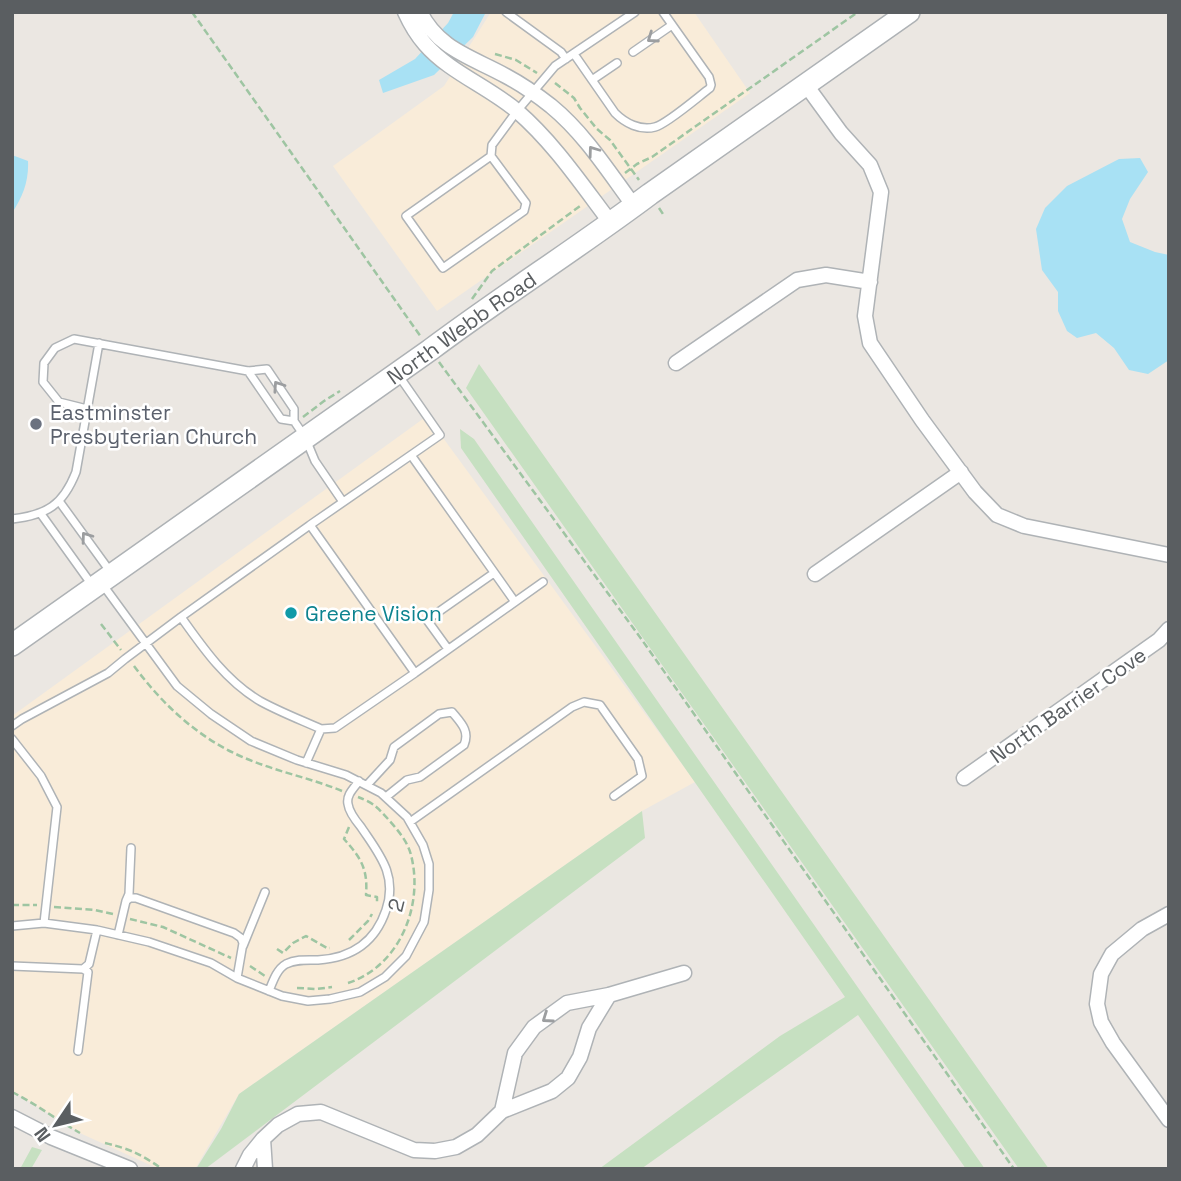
<svg xmlns="http://www.w3.org/2000/svg" width="1181" height="1181" font-family="'Space Grotesk',sans-serif">
<style>
.commercial{fill:#f9ecd9}
.green{fill:#c6e0c1}
.water{fill:#a8e1f4}
.lines{fill:none;stroke-linecap:round;stroke-linejoin:round}
.lane-casing{stroke:#afb3b6;stroke-width:10}
.street-casing{stroke:#afb3b6;stroke-width:17}
.secondary-casing{stroke:#aeb2b5;stroke-width:24}
.path{stroke:#9ec5a2;stroke-width:2.5;stroke-dasharray:7 3.5;stroke-linecap:butt}
.lane{stroke:#fff;stroke-width:7}
.street{stroke:#fff;stroke-width:14}
.secondary{stroke:#fff;stroke-width:21}
.oneway{stroke:#9c9ea0}
.worship-dot{fill:#6b7280;stroke:#fff;stroke-width:2.5}
.culture-dot{fill:#0f9aa8;stroke:#fff;stroke-width:2.5}
.labels{text-anchor:middle;dominant-baseline:central;stroke-width:5;stroke-linejoin:round;paint-order:stroke}
.street-label{font-size:21px;fill:#5a5e61;stroke:#fff}
.worship-label{font-size:21px;fill:#5b616d;stroke:#fff;text-anchor:start}
.culture-label{font-size:21px;fill:#0d838f;stroke:#fff;text-anchor:start}
</style>
<rect width="100%" height="100%" fill="#ebe7e2"/>
<path class="commercial" d="M491 12H694L750 93 437 311 333 166 444 86Z
M427 416 695 782 642 811 239 1094 195 1169H159L82 1134 12 1091V716Z"/>
<path class="green" d="M479 364 1049 1169H1019L466 388Z
M460 429 474 439 985 1169H966L858 1015 641 1169H599L780 1036 845 997 461 448Z
M642 811 645 838 205 1169H196L221 1129 239 1094Z
M32 1147 42 1150 31 1169H20Z"/>
<path class="water" d="M454 12H486L473 37 434 75 383 93 379 80 415 59 448 23Z
M12 155 28 161C29 180 23 197 12 213Z
M1140 158 1148 172 1130 199 1122 219 1130 242 1155 252 1169 255V360L1148 374 1129 370 1114 348 1096 333 1077 338 1067 331 1058 311V292L1042 270 1036 229 1045 208 1067 186 1119 159Z"/>
<g class="lines">
<g class="lane-casing">
<path id="lane" d="M506 12 561 52 566 59
M633 52 672 25
M574 54 615 113C625 123 640 131 655 127 667 124 698 97 710 88L711 85 709 77 663 12
M592 80 617 63
M491 156 406 216 443 268 524 211 526 203 491 156 492 145 517 111 555 66 635 12
M248 371 281 419 294 421
M87 409 59 402 43 382 44 363 55 348 74 339 248 371 267 369 294 409V421L305 437 315 461 343 502
M411 455 515 602
M59 501 112 574
M41 514 92 585
M12 519C47 515 63 505 76 472L99 343
M310 525 440 435 399 376
M181 617C203 648 226 681 260 701 280 712 301 720 321 729L306 763
M448 649 427 620 494 573
M415 673 543 582
M12 726 22 719 108 673 125 659 181 617 310 525 415 673 335 728 321 729
M12 739 41 776 57 807 44 923
M367 785 390 760 394 747 439 714 452 712C461 723 470 731 464 745L420 777 407 780 386 797
M410 822 572 707 584 702 600 705 638 759 642 776 614 796
M126 901 129 894 131 848
M12 926 44 923 97 930 149 942 211 963 237 978 282 996 308 1001 330 999 360 992 385 977 406 956 424 922 429 890V864L423 845 407 817 381 793 346 775 297 760 251 741 211 714 177 686 103 585
M118 935 126 901 130 898H136L234 933 241 938 243 943 237 978
M243 946 265 892
M12 966 83 969 89 964 97 930
M269 991C273 981 277 969 286 964 296 959 307 960 318 960 351 958 375 943 386 910 398 875 379 854 361 827 356 821 349 812 348 804 346 795 354 788 359 781
M78 1051 88 972 83 969"/>
</g>
<g class="street-casing">
<path id="street" d="M405 12C410 23 417 35 425 44 449 72 489 87 517 111 554 143 582 185 611 223
M420 12C439 50 472 57 506 76 521 84 537 95 551 106 585 134 608 171 634 206
M806 85 841 133 870 165 881 192 865 316 870 343 922 420 975 492 997 515 1024 526 1169 555
M676 363 797 280 826 275 870 282
M815 574 961 472
M964 778 1159 640 1169 629
M1169 914 1142 929 1112 954 1101 974 1097 1004 1101 1022 1113 1043 1169 1120
M502 1111 515 1053 534 1027 567 1003 609 995 684 973
M12 1117 51 1137 130 1169
M263 1139 265 1169
M243 1169 250 1155 263 1139 278 1125 298 1114 321 1112 414 1150 435 1151 456 1147 477 1135 502 1111 552 1091 568 1078 580 1057 589 1028 609 995"/>
</g>
<g class="secondary-casing">
<g id="secondary">
<path id="s1" d="M12 645 430 350C502 296 578 248 650 194L909 12"/>
</g>
</g>
<path class="path" d="M192 12 421 337
M495 54 516 60 537 73
M555 83 574 98 580 108 597 129 610 140 639 180
M625 173 637 164 652 157 858 12
M659 208 663 214
M472 299 492 271 580 206
M439 362 642 640 1014 1169
M303 417 324 401 340 391
M101 624 121 650
M134 666C165 708 205 744 255 762 283 773 313 779 342 791
M349 827 344 839C361 858 368 869 366 895L377 897V902
M12 905H37
M54 907 95 910 113 914
M130 919 163 927 231 958
M349 940 368 921 372 914
M277 949 283 953 293 943 306 936 327 948H330
M250 966 265 976
M348 983C400 966 424 905 411 855 408 842 397 829 388 819 376 806 375 804 358 797
M297 988 316 989 332 987
M12 1092C36 1104 57 1120 80 1133
M105 1143C130 1149 141 1154 162 1169"/>
<use href="#lane" class="lane"/>
<use href="#street" class="street"/>
<use href="#secondary" class="secondary"/>
</g>
<defs><path id="oneway-chevron" d="M-2-3.5L2.5 0L-2 3.5" fill="none" stroke-width="1.6" stroke-linecap="round" stroke-linejoin="round" transform="scale(1.75)"/></defs>
<g class="oneway">
<use href="#oneway-chevron" transform="translate(652 38) rotate(145)"/>
<use href="#oneway-chevron" transform="translate(593 151) rotate(-126)"/>
<use href="#oneway-chevron" transform="translate(278 386) rotate(-124)"/>
<use href="#oneway-chevron" transform="translate(86 537) rotate(-126)"/>
<use href="#oneway-chevron" transform="translate(547 1018) rotate(145)"/>
</g>
<circle class="worship-dot" cx="36" cy="424" r="7"/>
<circle class="culture-dot" cx="291" cy="613" r="7"/>
<g class="labels">
<g class="street-label">
<text stroke="none"><textPath href="#s1" startOffset="550">North Webb Road</textPath></text>
<text transform="translate(1068 705) rotate(-35)">North Barrier Cove</text>
<text transform="translate(396 905) rotate(-76)">2</text>
</g>
<g class="worship-label">
<text x="50" y="412">Eastminster<tspan x="50" dy="24">Presbyterian Church</tspan></text>
</g>
<g class="culture-label">
<text x="305" y="613">Greene Vision</text>
</g>
</g>
<rect width="1181" height="1181" fill="none" stroke="#5a5e61" stroke-width="28"/>
<g transform="translate(56 1125) rotate(235)" stroke="#ffffff" stroke-width="5" paint-order="stroke">
<path d="M0-5L12 26L0 18L-12 26Z" fill="#5a5e61"/>
<text y="-10" font-size="19" font-weight="bold" text-anchor="middle" fill="#5a5e61">N</text>
</g>
</svg>
